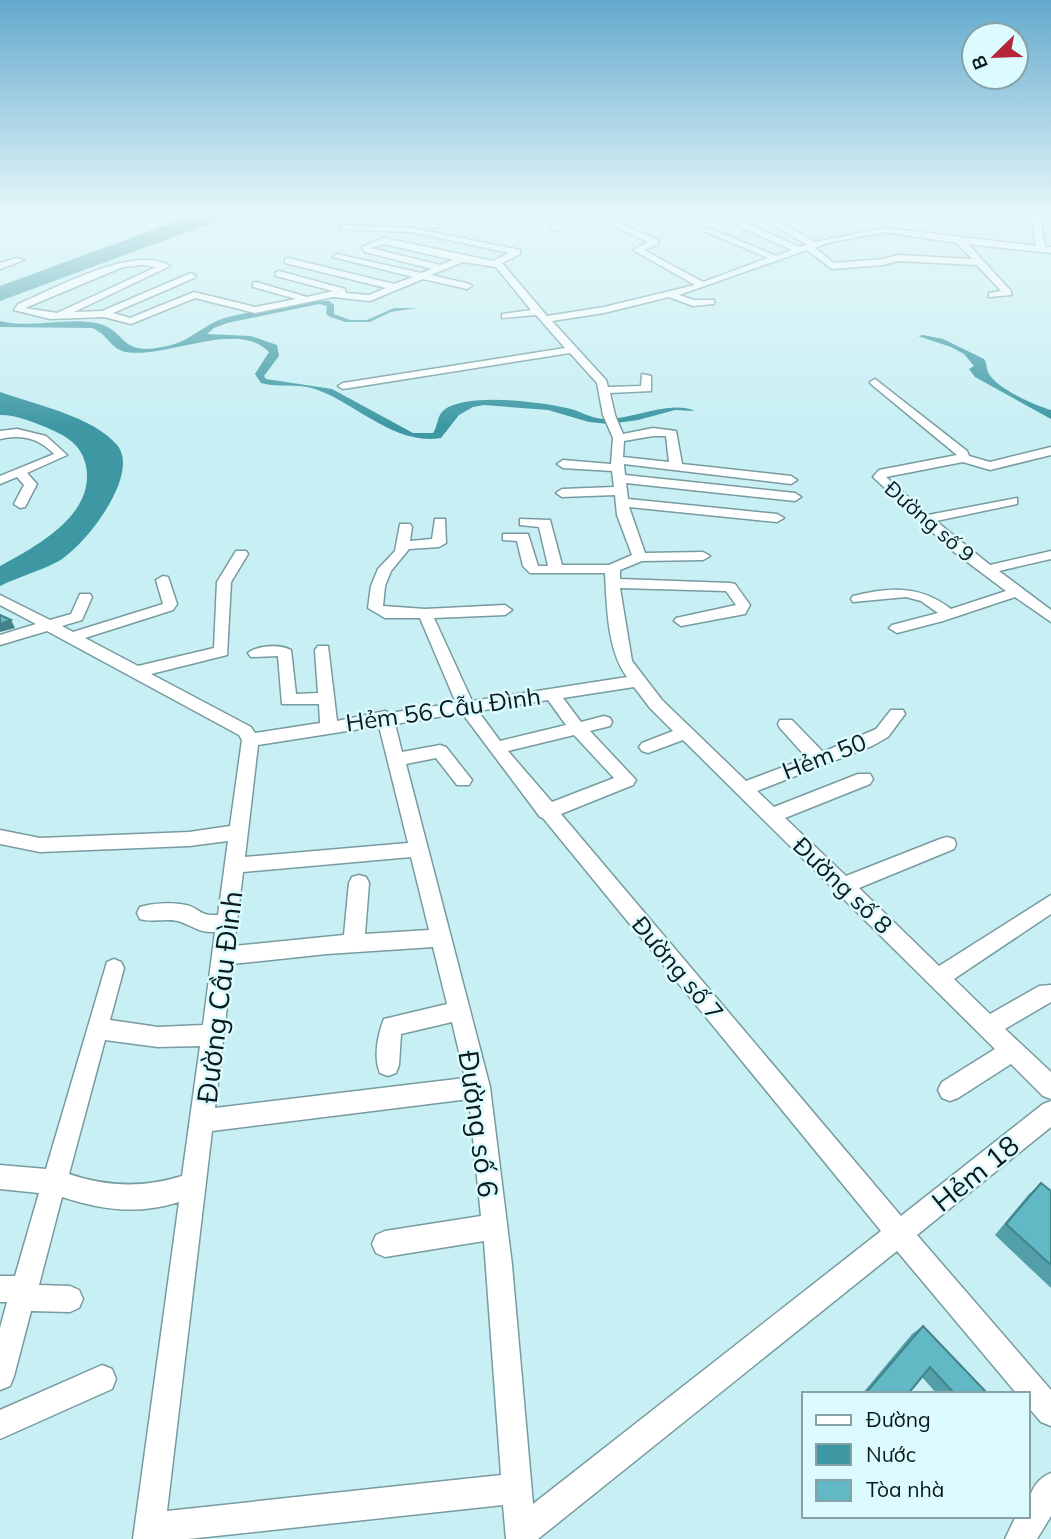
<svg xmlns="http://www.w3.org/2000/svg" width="1051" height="1539" font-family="Mulish,sans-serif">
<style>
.water{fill:#3e98a4}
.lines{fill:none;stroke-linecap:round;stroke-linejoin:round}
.minor-casing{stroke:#779ba0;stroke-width:3}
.minor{fill:#fff;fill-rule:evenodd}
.wall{fill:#539fa9}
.shaded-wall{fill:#44828a}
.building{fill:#61b9c5;stroke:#44828a;stroke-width:2}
.labels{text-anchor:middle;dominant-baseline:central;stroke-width:5;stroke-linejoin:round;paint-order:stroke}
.far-street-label{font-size:21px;fill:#0b1a1c;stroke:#dcfbff}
.street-label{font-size:24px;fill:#0b1a1c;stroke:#dcfbff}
.near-street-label{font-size:28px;fill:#0b1a1c;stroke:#dcfbff}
</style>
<rect width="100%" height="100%" fill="#c8eff4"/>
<path class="water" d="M204 211H244L0 301V286Z
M329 301 334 305V314L350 320H367L394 308H417L391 312 370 322H346L330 317 326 314 327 306 319 304 227 323 214 328 207 334 251 336 277 345 279 356 264 376 266 379 332 389 413 433H433C438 426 437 415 444 410 467 392 544 402 571 409 584 413 593 419 606 419 635 419 670 400 695 411L675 410 638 420 609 424 589 422 548 410 484 405 473 407 459 415 441 438C395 446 356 403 315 389 298 383 279 388 261 383L255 374 269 352C238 319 167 359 126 352 110 349 108 334 92 328L0 327V321C31 329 64 317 96 323 128 329 117 358 167 346 188 342 200 328 219 320 233 314 313 300 329 301Z
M923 335 943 339 984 359C987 363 986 369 989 374 998 389 1034 405 1051 410V419L975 377 969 369 974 366 964 354 951 347 918 336Z
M0 392C34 404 94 417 117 445 142 474 82 551 55 563 37 572 18 577 0 586V566C37 546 99 513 85 462 80 445 68 437 52 430 36 423 18 415 0 415Z"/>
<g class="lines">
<g class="minor-casing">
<path id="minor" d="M23 211H35L0 223V218Z
M387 211H399L442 226 435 228Z
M433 211H442L438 213Z
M583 211H593L658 240V244L644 250 703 282 768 258 704 231 707 227 776 256 792 250 737 226V222L768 215 815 242 885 228 1036 246 1031 211H1039L1045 247H1051V253L968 244 1011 291V295L989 297V293L1001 291 977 265 898 261 883 265 832 269 807 250 679 295 694 300H714V304L693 306 669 297 604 313 552 321 606 380 608 387 641 386 642 374 651 376V391L610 393 615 415 623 434 653 428 676 431 682 464 791 476 797 480 791 484 624 464 625 475 795 493 801 497 795 501 626 483 628 499 777 514 784 518 777 522 629 507 645 553 703 552 710 556 703 560 642 561 620 570V579L730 583 735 584 750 605 745 614 681 626 674 621 676 618 736 605 726 591 620 588 632 661 662 700 746 781 807 758 780 728 778 724 780 720H792L823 752 876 729 891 710H903L905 714 888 737 872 746 757 791 774 807 858 774H870L873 779 870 784 785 818 846 876 940 839 947 837 954 839 956 844 954 849 859 888 939 966 1051 895V914L954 979 990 1014 1039 986 1051 985V1002L1005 1029 1051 1072V1099L1043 1096 1011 1064 958 1098 950 1101 942 1098 938 1090 942 1082 995 1049 683 740 648 753 642 751 639 747 642 743 673 731 650 708 634 687 563 698 581 722 604 716 610 718 612 722 610 726 590 731 636 780 633 785 561 814 901 1216 1043 1104 1051 1101V1127L917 1235 1051 1390V1426L1041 1422 1028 1407V1394H1017L897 1251 538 1539H506L503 1505 188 1539H133L179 1202C138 1215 102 1210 62 1197L39 1285 70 1286 79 1290 83 1299 79 1308 70 1312 31 1311 14 1376 10 1386 0 1390V1328L7 1302H0V1276H15L39 1193 0 1189V1165L46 1169 107 962 114 959 121 962 124 968 110 1020 158 1027 203 1025 215 932C201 933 194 927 181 922 169 917 153 923 140 919L137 913 140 907C152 903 173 902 186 905 200 908 198 916 218 915L228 841 189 846 40 852 0 844V830L40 838 189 832 230 826 242 740 239 735 47 631 0 645V635L36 624 0 605V595L50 620 71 614 80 594H90L92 597 82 620 62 626 73 632 163 604 156 580 163 576 168 577 177 604 173 610 85 638 138 666 214 648 217 582 236 551H246L248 554 231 582 227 655 151 674 251 727 255 733 320 723 319 704H282L278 656 251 657 248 653C258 645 280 644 291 650L296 694 318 693 315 650 318 646H328L337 721 385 711 390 713 456 703 420 618H385L368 608 371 586 378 569 395 551 400 524H410L412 527 410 541 432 539 435 519H445L446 543 439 547 409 549 391 571 385 586 383 606 425 609 505 605 512 610 505 615 434 618 472 701 627 677C607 650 607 607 605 573H530L523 566 517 541 503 540V534H528L538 566H548L539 527 520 525V519L550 520 562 565H609L632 555 617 515 615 495 562 497 556 493 562 489 614 487 612 471 563 468 557 464 563 460 611 464 613 438 603 415 597 383 570 353 343 389 338 386 343 383 565 348 536 315 502 318V314L531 310 496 267 463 262 431 275 470 284 472 286 467 289 423 279 370 301 333 297 255 313 195 298 131 324 104 317 50 319 14 310 18 304C55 289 133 244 170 266L74 312 102 311 191 273 196 276 194 278 113 313 130 318 194 292 255 307 296 299 253 287V283L256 282 307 297 333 291 276 276V272L279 271 345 289 346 293 369 295 386 288 285 263V259L288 258 394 284 413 277 333 257 337 254 421 273 432 269 365 252 362 247 384 238 493 261 509 253 412 232 339 229 342 225 412 228 520 250V254L502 263 547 316 604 307 695 285 633 250 648 242 590 215 557 230 550 228ZM764 220 807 245 800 247 748 224ZM885 232 957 243 972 259 898 255 883 259 834 263 815 248 827 243ZM384 244 453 260 440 265 371 248ZM142 265 156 267 57 313 25 308 123 267ZM653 436H666L669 462 623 457 624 441ZM548 700 566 725 500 741 478 711ZM462 713 540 817 543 818 881 1231 533 1504 512 1265 490 1087 406 764 436 758 457 785H469L472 780 446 747 440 745 402 752 395 724ZM379 726 408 843 245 857 258 745ZM574 735 614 778 552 802 508 751ZM411 857 429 930 365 934 369 883 366 877 359 875 352 877 349 883 344 935 234 946 243 872ZM433 947 447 1004 384 1019C378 1034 373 1057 380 1073L388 1076 396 1073 399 1065 401 1034 452 1022 465 1078 215 1108 232 964 327 954ZM105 1040 158 1047 200 1046 182 1176C143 1188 107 1187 69 1174ZM469 1099 481 1216 385 1231 376 1235 372 1244 376 1253 385 1257 484 1241 501 1475 167 1511 212 1131Z
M17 258 24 260 0 269V263Z
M875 379 967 451 969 456 990 462 1051 447V455L990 470 963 462 886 477 928 515 1017 498V504L936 521 990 565 1051 551V559L999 571 1051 610V622L1015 597 943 621 897 633 889 628 892 625 938 613 921 601 906 597 853 602 851 599 853 596C890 587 920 585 951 609L1006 591 954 552 873 477 879 470 957 455 871 384 870 382Z
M17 429 46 436 67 455 27 473 37 484 25 507 20 508 14 504 24 485 17 477 0 484V476L54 454C39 438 21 434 0 439V431Z
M102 1365 112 1369 116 1379 112 1389 0 1439V1410Z
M1051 1473V1516L1037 1539H1005L1016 1516H1028C1028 1497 1032 1481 1051 1473Z"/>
</g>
<use href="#minor" class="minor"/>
</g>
<path class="wall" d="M1041 1183 1051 1191V1288L995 1235 1029 1194Z
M923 1326 988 1394H937L922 1377 908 1394H862L912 1334Z"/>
<path class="shaded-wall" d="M11 620 15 628 0 632V624Z"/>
<path class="building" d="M0 615 11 620 0 624Z
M1041 1183 1051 1191V1265L1006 1224Z
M923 1326 988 1394H955L930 1367 908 1394H865Z"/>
<linearGradient id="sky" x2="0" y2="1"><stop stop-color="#64a9cd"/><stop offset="0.5" stop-color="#e6f8fa"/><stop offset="1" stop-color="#e6f8fa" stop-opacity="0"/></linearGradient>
<rect width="1051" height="426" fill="url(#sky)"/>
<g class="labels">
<g class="far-street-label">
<text transform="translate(930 521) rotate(41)">Đường số 9</text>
</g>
<g class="street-label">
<text transform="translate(443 709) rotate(-8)">Hẻm 56 Cẫu Đình</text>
<text transform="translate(824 756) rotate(-21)">Hẻm 50</text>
<text transform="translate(843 885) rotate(44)">Đường số 8</text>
<text transform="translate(678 968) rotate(50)">Đường số 7</text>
</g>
<g class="near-street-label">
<text transform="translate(219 997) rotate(-83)">Đường Cầu Đình</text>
<text transform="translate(479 1124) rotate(82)">Đường số 6</text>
<text transform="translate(975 1173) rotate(-39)">Hẻm 18</text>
</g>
</g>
<rect x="802" y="1392" width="228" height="126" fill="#dcfbff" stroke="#88a1a4" stroke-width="2"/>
<rect x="816" y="1415" width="35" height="10" fill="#ffffff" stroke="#88a1a4" stroke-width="2"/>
<text x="866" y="1427" font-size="21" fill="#0b1a1c">Đường</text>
<rect x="816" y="1444" width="35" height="21" fill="#3e98a4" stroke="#88a1a4" stroke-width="2"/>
<text x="866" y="1462" font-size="21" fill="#0b1a1c">Nước</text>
<rect x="816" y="1480" width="35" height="21" fill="#61b9c5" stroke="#88a1a4" stroke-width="2"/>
<text x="866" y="1497" font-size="21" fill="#0b1a1c">Tòa nhà</text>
<g transform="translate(995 56) rotate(247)"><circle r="33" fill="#dcfbff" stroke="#88a1a4" stroke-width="2"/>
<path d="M0-5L12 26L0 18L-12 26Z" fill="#b6243c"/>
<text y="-10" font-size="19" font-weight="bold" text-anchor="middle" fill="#0b1a1c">B</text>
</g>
</svg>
